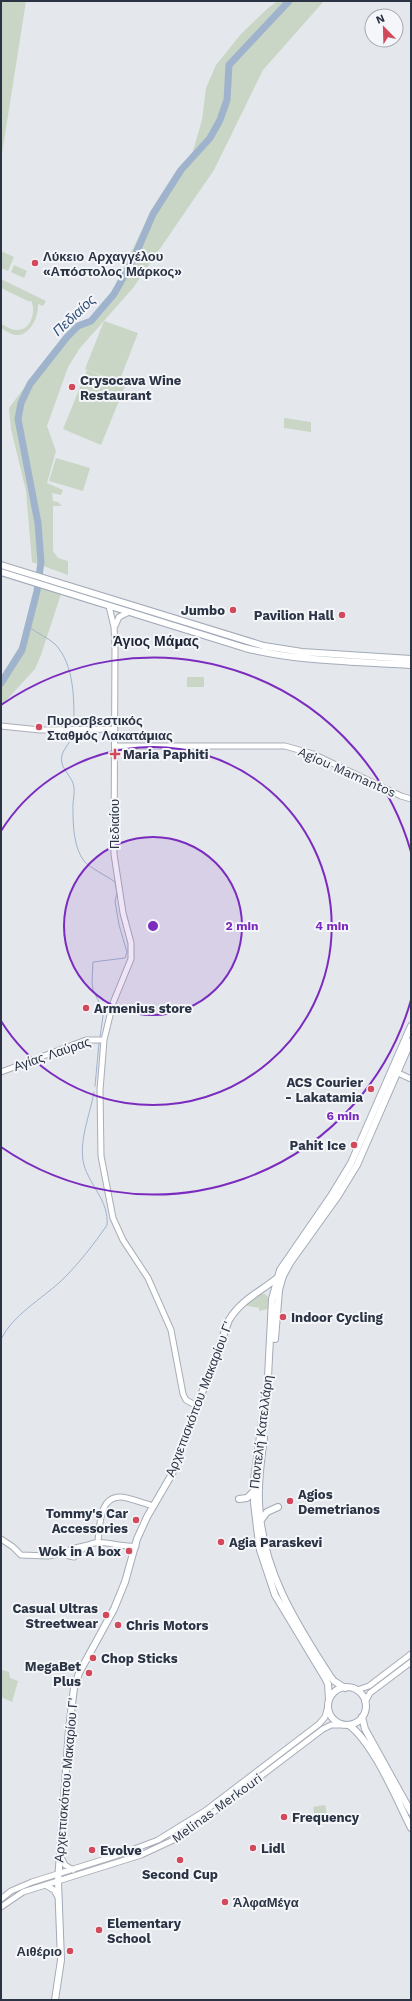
<svg xmlns="http://www.w3.org/2000/svg" width="412" height="2001" font-family="'Work Sans',sans-serif">
<style>
.green{fill:#c9d6c5}
.lines{fill:none;stroke-linecap:round;stroke-linejoin:round}
.stream{stroke:#9fb4cc;stroke-width:1}
.river{stroke:#9fb4cc;stroke-width:7}
.secondary-casing{stroke:#a9aeb7;stroke-width:7}
.primary-casing{stroke:#a3abb8;stroke-width:8}
.secondary{stroke:#fff;stroke-width:5}
.primary{stroke:#fff;stroke-width:6}
.ring{fill:none;stroke:#7b2cbf;stroke-width:2}
.poi-dot{fill:#d1495b;stroke:#f4f6f9;stroke-width:1.5}
.labels{text-anchor:middle;dominant-baseline:central;stroke-width:4;stroke-linejoin:round;paint-order:stroke}
.poi-label{font-size:13px;font-weight:bold;fill:#2b3445;stroke:#f4f6f9;text-anchor:start}
.street-label{font-size:13px;fill:#2b3445;stroke:#f4f6f9}
.water-label{font-size:14px;font-style:italic;fill:#34527a;stroke:#f4f6f9}
.neighbourhood-label{font-size:14px;font-weight:bold;fill:#1d2536;stroke:#f4f6f9}
.centre{fill:#7b2cbf;stroke:#f4f6f9;stroke-width:2}
.ring-label{font-size:12px;text-anchor:middle;font-weight:bold;fill:#7b2cbf;stroke:#f4f6f9;stroke-width:4;stroke-linejoin:round;paint-order:stroke}
</style>
<rect width="100%" height="100%" fill="#e4e7ec"/>
<path class="green" d="M1 1H26L1 160Z
M278 1H324L263 70 214 170 133 288 80 348 68 367 47 426 56 451 47 483 63 490 61 495 52 493 53 501 58 502 62 506H53V551L58 558 68 561V575L32 562 26 491 11 429 9 408 54 348 76 324 89 319 113 290 152 209 179 168 192 154 202 120 206 88 216 65 241 34 268 8Z
M1 251 14 257 8 271 1 268V259L7 262 1 259Z
M14 265 27 271 24 278 11 272Z
M1 279 46 301 43 306 38 304C39 316 30 336 16 335 11 335 5 330 1 328V324C6 326 11 330 16 330 32 331 36 311 31 300L30 302 1 288Z
M104 321 138 333 119 382 85 369Z
M87 370 125 386 101 445 63 429Z
M284 418 311 422V432L284 428Z
M56 458 90 468 83 491 49 481Z
M41 588 61 594 41 655 35 669 1 706V676L27 634 30 610Z
M187 677H204V687H187Z
M258 1294H265L269 1298 268 1309 259 1311V1308L243 1305Z
M2 1670 9 1672 10 1678 18 1681 12 1702 1 1697Z
M325 1805 328 1819 326 1822 316 1823 313 1807Z"/>
<g class="lines">
<path class="stream" d="M29 627C37 633 48 638 55 644 75 665 74 701 74 728
M74 731C72 741 64 748 62 755 59 767 69 773 73 783 76 792 72 802 73 811 73 826 74 848 84 861 90 868 107 876 115 882L117 893 115 901 119 925 127 952 125 958 93 962 92 983 93 990 102 1008 103 1016 100 1037
M95 1086 99 1043
M1 1339C13 1315 40 1300 60 1282 76 1267 95 1243 107 1225 109 1201 90 1186 84 1165 78 1142 90 1115 94 1092"/>
<path class="river" d="M1 683 22 650 37 591 41 562 38 523 18 419 21 403 30 384 67 337 78 326 91 321 114 294 133 260 153 214 181 170 210 138 220 120 227 100 229 65 289 1"/>
<g class="secondary-casing">
<path id="secondary" d="M109 606 114 627 115 646 114 854 123 913 131 943V959L113 1003 104 1040 100 1090 101 1156 113 1218 123 1240 148 1278 171 1330 183 1394 186 1400 197 1406
M115 626 119 617 129 612
M1 726 40 730 115 729
M115 746H285L313 754 401 796 411 799
M394 1071 411 1079
M1 1072 86 1040H104
M1 1539 13 1547 21 1555 48 1556 68 1552 71 1549 88 1545
M98 1541C100 1526 99 1497 120 1497 128 1497 145 1504 154 1506
M68 1552 69 1556 74 1557C97 1531 108 1548 136 1546
M357 1690 369 1686 411 1654
M365 1702 370 1693 411 1662
M60 1855 65 1865 73 1870
M45 1885 54 1890 58 1897
M1 1899 11 1891 32 1882 121 1854 158 1840 205 1811 319 1724 325 1717 328 1706
M1 1907 23 1892 141 1855 182 1836 323 1729 331 1725H343"/>
</g>
<g class="primary-casing">
<path id="primary" d="M1 565 264 646 302 652 411 659
M1 572 245 648C302 662 353 661 411 665
M275 1339 279 1290 283 1276 290 1263 338 1196 357 1165 411 1041
M264 1438C261 1459 258 1481 259 1502 261 1568 295 1622 330 1676L334 1681 345 1688
M239 1499 247 1498 254 1491
M261 1520 267 1512 278 1507
M328 1706a19 19 0 1 1 38 0a19 19 0 1 1-38 0Z
M329 1700 328 1684 325 1678 275 1595 260 1550 257 1528 254 1503V1480L268 1377 272 1299 280 1270 331 1196 351 1163 411 1026
M362 1717 365 1729 411 1812
M349 1725C374 1744 397 1800 411 1828
M55 2000 61 1960 58 1881 69 1729 74 1688 79 1673 114 1609 125 1582 137 1539 147 1517 172 1474 229 1320C241 1300 260 1292 277 1278"/>
</g>
<use href="#secondary" class="secondary"/>
<use href="#primary" class="primary"/>
</g>
<circle cx="153" cy="926" r="89" fill="#7b2cbf" fill-opacity=".12"/>
<g class="ring">
<circle cx="153" cy="926" r="89"/>
<path d="M1 831A179 179 0 1 1 1 1021"/>
<path d="M411 1000A268 268 0 0 1 1 1147M1 705A268 268 0 0 1 411 852"/>
</g>
<g class="poi-dot">
<circle cx="35" cy="263" r="4"/>
<circle cx="72" cy="387" r="4"/>
<circle cx="233" cy="610" r="4"/>
<circle cx="342" cy="615" r="4"/>
<circle cx="39" cy="727" r="4"/>
<path d="M113 748h4v4h4v4h-4v4h-4v-4h-4v-4h4z"/>
<circle cx="86" cy="1008" r="4"/>
<circle cx="371" cy="1089" r="4"/>
<circle cx="354" cy="1145" r="4"/>
<circle cx="283" cy="1317" r="4"/>
<circle cx="290" cy="1501" r="4"/>
<circle cx="136" cy="1520" r="4"/>
<circle cx="221" cy="1542" r="4"/>
<circle cx="129" cy="1551" r="4"/>
<circle cx="106" cy="1615" r="4"/>
<circle cx="118" cy="1625" r="4"/>
<circle cx="93" cy="1658" r="4"/>
<circle cx="89" cy="1673" r="4"/>
<circle cx="284" cy="1817" r="4"/>
<circle cx="253" cy="1848" r="4"/>
<circle cx="92" cy="1850" r="4"/>
<circle cx="180" cy="1860" r="4"/>
<circle cx="225" cy="1902" r="4"/>
<circle cx="99" cy="1930" r="4"/>
<circle cx="70" cy="1951" r="4"/>
</g>
<g class="labels">
<g class="poi-label">
<text x="43" y="256">Λύκειο Αρχαγγέλου<tspan x="43" dy="15">«Απόστολος Μάρκος»</tspan></text>
<text x="80" y="380">Crysocava Wine<tspan x="80" dy="15">Restaurant</tspan></text>
<text x="225" y="610" text-anchor="end">Jumbo</text>
<text x="334" y="615" text-anchor="end">Pavilion Hall</text>
<text x="47" y="720">Πυροσβεστικός<tspan x="47" dy="15">Σταθμός Λακατάμιας</tspan></text>
<text x="123" y="754">Maria Paphiti</text>
<text x="94" y="1008">Armenius store</text>
<text x="363" y="1082" text-anchor="end">ACS Courier<tspan x="363" dy="15">- Lakatamia</tspan></text>
<text x="346" y="1145" text-anchor="end">Pahit Ice</text>
<text x="291" y="1317">Indoor Cycling</text>
<text x="298" y="1494">Agios<tspan x="298" dy="15">Demetrianos</tspan></text>
<text x="128" y="1513" text-anchor="end">Tommy's Car<tspan x="128" dy="15">Accessories</tspan></text>
<text x="229" y="1542">Agia Paraskevi</text>
<text x="121" y="1551" text-anchor="end">Wok in A box</text>
<text x="98" y="1608" text-anchor="end">Casual Ultras<tspan x="98" dy="15">Streetwear</tspan></text>
<text x="126" y="1625">Chris Motors</text>
<text x="101" y="1658">Chop Sticks</text>
<text x="81" y="1666" text-anchor="end">MegaBet<tspan x="81" dy="15">Plus</tspan></text>
<text x="292" y="1817">Frequency</text>
<text x="261" y="1848">Lidl</text>
<text x="100" y="1850">Evolve</text>
<text x="180" y="1874" text-anchor="middle">Second Cup</text>
<text x="233" y="1902">ΆλφαΜέγα</text>
<text x="107" y="1923">Elementary<tspan x="107" dy="15">School</tspan></text>
<text x="62" y="1951" text-anchor="end">Αιθέριο</text>
</g>
<g class="street-label">
<text transform="translate(347 772) rotate(24)">Agiou Mamantos</text>
<text transform="translate(114 824) rotate(-90)">Πεδιαίου</text>
<text transform="translate(52 1054) rotate(-19)">Αγίας Λαύρας</text>
<text transform="translate(199 1399) rotate(-69)">Αρχιεπισκόπου Μακαρίου Γ'</text>
<text transform="translate(261 1432) rotate(-83)">Παντελή Κατελλάρη</text>
<text transform="translate(66 1780) rotate(-85)">Αρχιεπισκόπου Μακαρίου Γ'</text>
<text transform="translate(217 1808) rotate(-36)">Melinas Merkouri</text>
</g>
<g class="water-label">
<text transform="translate(74 315) rotate(-43)">Πεδιαίος</text>
</g>
<g class="neighbourhood-label">
<text x="156" y="641">Άγιος Μάμας</text>
</g>
</g>
<circle cx="153" cy="926" r="6" class="centre"/>
<g class="ring-label">
<text x="242" y="930">2 min</text>
<text x="332" y="930">4 min</text>
<text x="343" y="1120">6 min</text>
</g>
<rect width="412" height="2001" fill="none" stroke="#2b3445" stroke-width="4"/>
<g transform="translate(384 28) rotate(337)"><circle r="19" fill="#f4f6f9" stroke="#a4a8b1"/>
<path d="M0-3L7 15L0 10L-7 15Z" fill="#d1495b"/>
<text y="-6" font-size="11" font-weight="bold" text-anchor="middle" fill="#2b3445">N</text>
</g>
</svg>
